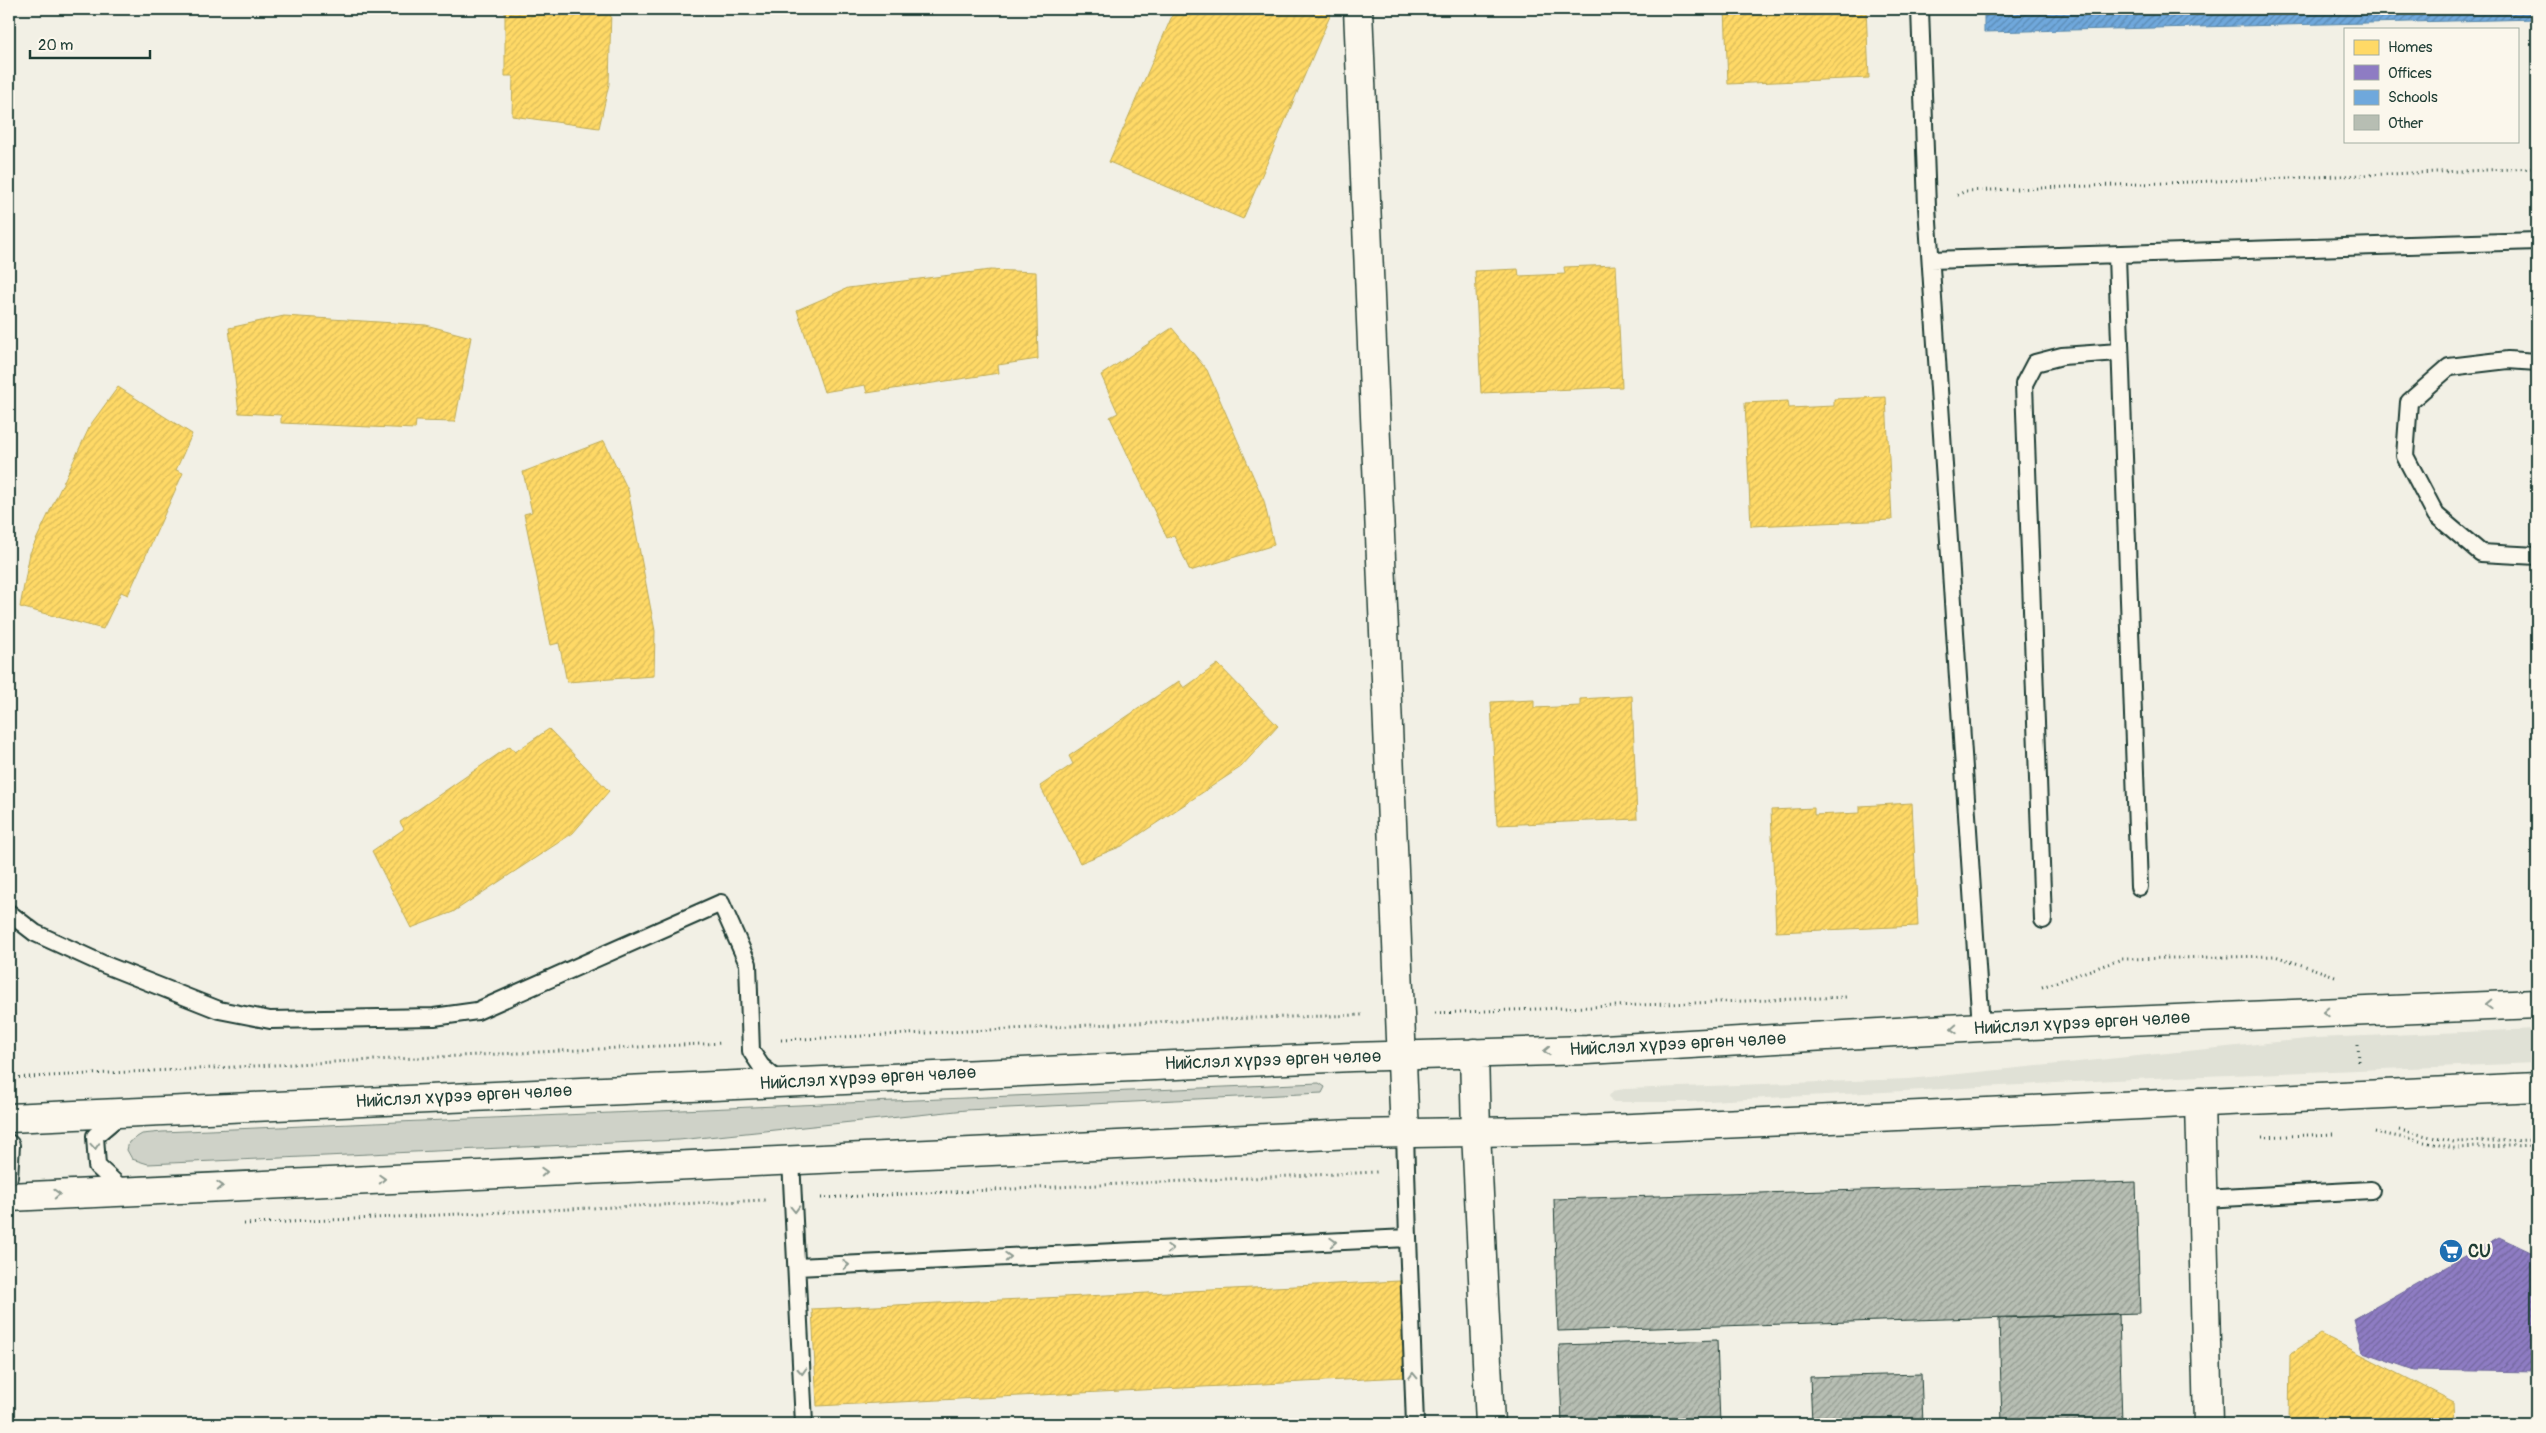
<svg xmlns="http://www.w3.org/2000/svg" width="2546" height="1433" font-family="Pangolin,sans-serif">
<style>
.built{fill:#e0e1d6}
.green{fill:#cfd2c8;stroke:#77887e}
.homes{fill:url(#homes-hatch);stroke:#bcaa57}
.offices{fill:url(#offices-hatch);stroke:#6d6998}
.schools{fill:url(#schools-hatch);stroke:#5788aa}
.building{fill:url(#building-hatch);stroke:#1f3d34}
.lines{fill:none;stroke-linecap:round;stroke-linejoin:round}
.service-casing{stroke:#1f3d34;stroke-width:20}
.minor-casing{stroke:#1f3d34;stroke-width:31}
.primary-casing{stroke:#1f3d34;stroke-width:31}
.path{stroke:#1f3d34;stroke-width:3;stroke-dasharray:1 4;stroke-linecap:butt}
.service{stroke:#fbf7ec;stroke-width:16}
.minor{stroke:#fbf7ec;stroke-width:28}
.primary{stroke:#fbf7ec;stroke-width:28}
.oneway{stroke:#8d9a90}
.labels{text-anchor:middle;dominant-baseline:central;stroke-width:5;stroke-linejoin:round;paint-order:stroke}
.street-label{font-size:18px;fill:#1f3d34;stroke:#fbf7ec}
.poi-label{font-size:18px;font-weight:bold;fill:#1f3d34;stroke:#fbf7ec;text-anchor:start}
</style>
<defs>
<pattern id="homes-hatch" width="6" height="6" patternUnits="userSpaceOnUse" patternTransform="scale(1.25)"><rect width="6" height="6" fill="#ffd966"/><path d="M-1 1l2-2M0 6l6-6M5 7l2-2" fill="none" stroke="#dabb59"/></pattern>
<pattern id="offices-hatch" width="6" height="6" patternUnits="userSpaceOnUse" patternTransform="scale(1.25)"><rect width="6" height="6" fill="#8e7cc3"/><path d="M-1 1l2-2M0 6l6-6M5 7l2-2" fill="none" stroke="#73679f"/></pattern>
<pattern id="schools-hatch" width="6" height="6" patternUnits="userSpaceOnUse" patternTransform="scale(1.25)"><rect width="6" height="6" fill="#6fa8dc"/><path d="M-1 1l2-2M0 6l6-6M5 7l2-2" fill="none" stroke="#5b8ab3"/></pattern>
<pattern id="building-hatch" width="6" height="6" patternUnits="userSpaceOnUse" patternTransform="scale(1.25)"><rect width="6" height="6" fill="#b7beb3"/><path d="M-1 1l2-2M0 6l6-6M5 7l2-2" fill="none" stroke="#949c92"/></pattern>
</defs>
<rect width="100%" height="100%" fill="#f2f0e5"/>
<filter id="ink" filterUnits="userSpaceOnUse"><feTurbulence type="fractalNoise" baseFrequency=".02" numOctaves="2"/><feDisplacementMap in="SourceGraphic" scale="10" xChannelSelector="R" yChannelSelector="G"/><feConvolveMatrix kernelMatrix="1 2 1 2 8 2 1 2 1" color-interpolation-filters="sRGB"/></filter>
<g filter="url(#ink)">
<path class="built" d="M2537 1029V1063L2154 1078 1689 1102H1612L1609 1096 1613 1091 1624 1089 1909 1079 2316 1038Z"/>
<path class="green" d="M1319 1083 1325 1087 1322 1093 966 1110 679 1140 148 1164 132 1159 127 1150 129 1142 142 1134 162 1132Z"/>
<path class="homes" d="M505 9H611L609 84 599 128 512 116 513 76H505Z
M1175 9H1333L1243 219 1109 162Z
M1725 9H1866L1869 78 1728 84Z
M1616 265 1622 387 1481 393 1475 271 1518 269 1519 276 1565 274 1564 267Z
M990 270 1036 272 1038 359 998 365 999 373 867 393 865 385 824 392 797 310 848 288Z
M284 316 426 325 471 337 455 422 416 421 415 429 281 423V415L239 413 229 328Z
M1172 328 1207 370 1264 501 1274 545 1190 571 1174 535 1167 538 1110 417 1118 413 1101 375Z
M118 387 192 434 176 470 183 473 128 595 121 592 103 629 20 607 30 553 91 424Z
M1886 397 1892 520 1751 526 1745 403 1788 401 1789 408 1834 406V399Z
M604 441 628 490 655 631 654 676 567 682 559 643 551 645 524 514 532 512 523 472Z
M1218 664 1278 726 1241 767 1122 846 1080 863 1040 786 1073 764 1069 756 1179 681 1184 688Z
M1632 696 1637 819 1497 825 1491 702 1534 700V708L1580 706V699Z
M549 729 609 791 573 833 453 912 411 928 372 851 404 829 400 822 510 746 515 752Z
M1912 803 1918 926 1776 932 1771 810 1814 808V815L1860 813V806Z
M1400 1281 1405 1377 817 1406 812 1309Z
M2321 1334 2454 1402 2455 1424H2289L2290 1354Z"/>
<path class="offices" d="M2499 1237 2537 1255V1372L2414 1370 2363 1352 2354 1319Z"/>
<path class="schools" d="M1984 9H2537V19L1984 32Z"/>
<path class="building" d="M2136 1182 2140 1313 1558 1331 1554 1199Z
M2119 1314 2122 1424H2002L1999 1318Z
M1717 1340 1720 1424H1562L1559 1345Z
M1921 1374 1923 1424H1812L1810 1377Z"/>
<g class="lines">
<g class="service-casing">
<path id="service" d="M1920 9 1927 207 1981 1027
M2117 256 2139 887
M1931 260 2537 241
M2537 362 2508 360 2449 367 2409 402 2405 456 2436 515 2481 553 2537 556
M9 913 35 933 103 964 219 1010 270 1020 434 1017 477 1011 721 903 748 964 751 1051 761 1066 780 1082
M2043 920 2024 384 2035 363 2062 356 2119 352
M121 1114 95 1136 97 1166 123 1190
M9 1143 11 1145 9 1177
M791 1160 804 1424
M2203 1199 2371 1190
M1408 1238 1415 1424
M797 1267 1408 1238 1405 1134"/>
</g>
<g class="minor-casing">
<path id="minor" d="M1358 9 1405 1134
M2200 1102 2208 1424
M1476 1132 1490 1424"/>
</g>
<g class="primary-casing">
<path id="primary" d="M1474 1053 1476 1132
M9 1118 1352 1057 1587 1050 1981 1027 2537 1004
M9 1197 1353 1134 1588 1130 2537 1087"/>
</g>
<path class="path" d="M1957 195 1966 191 2537 168
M2042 987 2122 959 2275 956 2335 976
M1435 1013 1846 997
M781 1040 1217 1019 1364 1015
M2358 1045 2359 1061
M9 1078 722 1043
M2399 1130 2454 1142 2537 1140
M2375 1132 2454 1148 2537 1145
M2262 1137 2333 1134
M821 1198 1377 1172
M244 1224 765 1200"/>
<use href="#service" class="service"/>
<use href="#minor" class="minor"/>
<use href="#primary" class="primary"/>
</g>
<defs><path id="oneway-chevron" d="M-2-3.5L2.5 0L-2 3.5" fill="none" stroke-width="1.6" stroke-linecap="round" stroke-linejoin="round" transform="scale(1.25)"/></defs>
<g class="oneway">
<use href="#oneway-chevron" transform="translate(2489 1005) rotate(178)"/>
<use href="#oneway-chevron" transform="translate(2326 1012) rotate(177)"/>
<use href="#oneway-chevron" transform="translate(1954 1029) rotate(177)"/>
<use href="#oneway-chevron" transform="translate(1547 1051) rotate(178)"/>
<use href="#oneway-chevron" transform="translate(95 1146) rotate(86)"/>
<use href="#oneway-chevron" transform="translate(544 1172) rotate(-3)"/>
<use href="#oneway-chevron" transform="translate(382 1179) rotate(-3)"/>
<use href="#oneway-chevron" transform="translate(220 1186) rotate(-3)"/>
<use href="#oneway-chevron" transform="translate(57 1194) rotate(-3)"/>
<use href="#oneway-chevron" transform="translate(795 1209) rotate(88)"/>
<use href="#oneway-chevron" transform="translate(1333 1242) rotate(-3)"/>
<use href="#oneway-chevron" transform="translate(1170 1249) rotate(-3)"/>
<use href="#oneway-chevron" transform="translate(1008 1257) rotate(-3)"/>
<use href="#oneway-chevron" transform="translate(846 1265) rotate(-3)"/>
<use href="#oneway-chevron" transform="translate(802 1371) rotate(87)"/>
<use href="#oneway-chevron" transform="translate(1413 1376) rotate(-92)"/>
</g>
</g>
<defs>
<g id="supermarket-disc" transform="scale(1.25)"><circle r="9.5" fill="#1f6fb2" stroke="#fbf7ec"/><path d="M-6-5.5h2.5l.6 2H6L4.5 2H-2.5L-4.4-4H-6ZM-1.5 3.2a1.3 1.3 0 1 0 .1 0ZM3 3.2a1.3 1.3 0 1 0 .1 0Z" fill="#fff"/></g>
</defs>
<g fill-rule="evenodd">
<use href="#supermarket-disc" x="2451" y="1251"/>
</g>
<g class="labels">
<g class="street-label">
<text transform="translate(2082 1023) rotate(-3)">Нийслэл хүрээ өргөн чөлөө</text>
<text transform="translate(1678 1044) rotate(-3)">Нийслэл хүрээ өргөн чөлөө</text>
<text transform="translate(1273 1060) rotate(-2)">Нийслэл хүрээ өргөн чөлөө</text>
<text transform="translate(868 1078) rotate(-3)">Нийслэл хүрээ өргөн чөлөө</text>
<text transform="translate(464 1096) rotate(-3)">Нийслэл хүрээ өргөн чөлөө</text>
</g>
<g class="poi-label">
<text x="2468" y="1251">CU</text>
</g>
</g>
<rect width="2546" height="1433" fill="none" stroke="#fbf7ec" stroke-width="30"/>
<rect x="15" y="15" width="2516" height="1403" fill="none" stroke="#1f3d34" stroke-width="2" filter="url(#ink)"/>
<rect x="2344" y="28" width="175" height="115" fill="#fbf7ec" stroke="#a3ada2"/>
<rect x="2354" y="40" width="25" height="15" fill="#ffd966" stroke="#a3ada2"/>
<text x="2388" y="52" font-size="15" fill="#1f3d34">Homes</text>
<rect x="2354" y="65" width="25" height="15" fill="#8e7cc3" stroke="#a3ada2"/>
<text x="2388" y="78" font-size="15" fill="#1f3d34">Offices</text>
<rect x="2354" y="90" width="25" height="15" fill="#6fa8dc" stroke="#a3ada2"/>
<text x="2388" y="102" font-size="15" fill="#1f3d34">Schools</text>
<rect x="2354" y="115" width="25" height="15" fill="#b7beb3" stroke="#a3ada2"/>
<text x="2388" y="128" font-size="15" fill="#1f3d34">Other</text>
<path d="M30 50v8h120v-8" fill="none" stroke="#1f3d34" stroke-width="2.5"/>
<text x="38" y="50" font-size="15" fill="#1f3d34" stroke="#fbf7ec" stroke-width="4" paint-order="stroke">20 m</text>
</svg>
